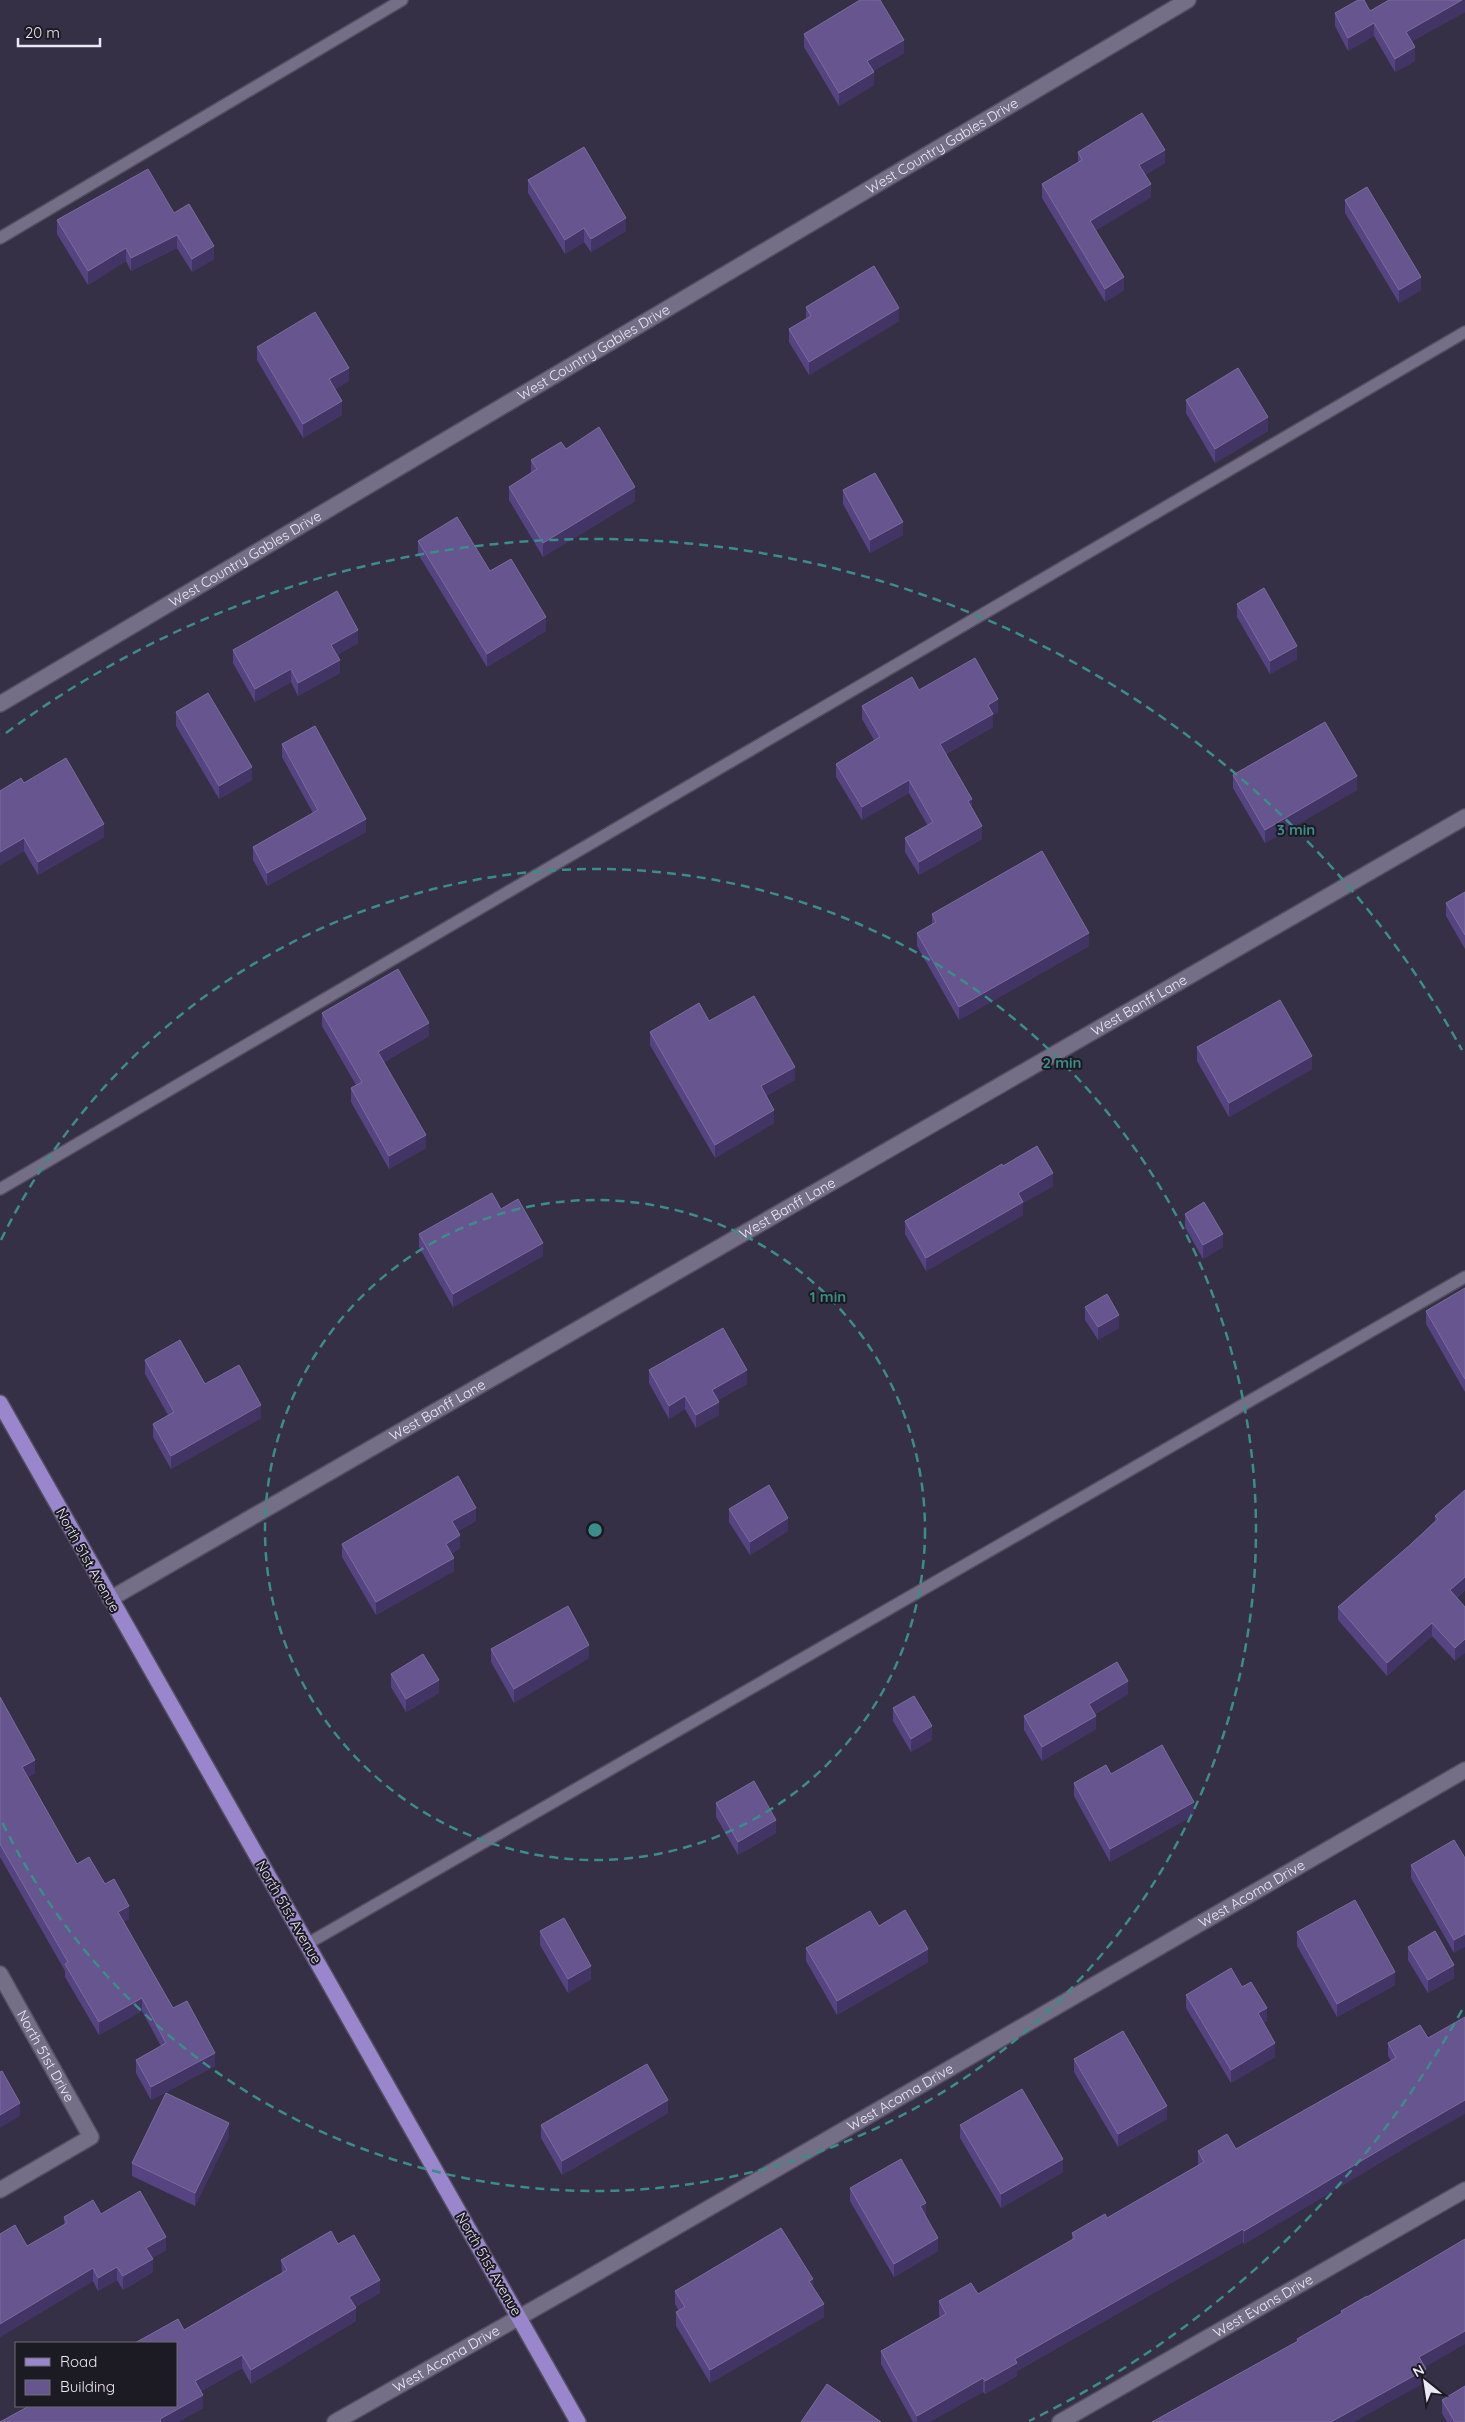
<svg xmlns="http://www.w3.org/2000/svg" width="1465" height="2422" font-family="Quicksand,sans-serif">
<style>
.lines{fill:none;stroke-linecap:round;stroke-linejoin:round}
.lane-casing{stroke:#534e60;stroke-width:14}
.street-casing{stroke:#534e60;stroke-width:18}
.secondary-casing{stroke:#534e60;stroke-width:18}
.primary-casing{stroke:#534e60;stroke-width:18}
.lane{stroke:#746f86;stroke-width:11}
.street{stroke:#746f86;stroke-width:15}
.secondary{stroke:#746f86;stroke-width:15}
.primary{stroke:#9986cc;stroke-width:15}
.wall{fill:#564382}
.shaded-wall{fill:#423464}
.building{fill:#66558e;stroke:#7b6c9e}
.ring{fill:none;stroke:#3b8d89;stroke-width:2.5;stroke-dasharray:9 6}
.labels{text-anchor:middle;dominant-baseline:central;stroke-width:4;stroke-linejoin:round;paint-order:stroke}
.street-label{font-size:14px;fill:#ebe8f5;stroke:#1c1a23}
.centre{fill:#3b8d89;stroke:#1c1a23;stroke-width:2.5}
.ring-label{font-size:15px;text-anchor:middle;font-weight:bold;fill:#3b8d89;stroke:#1c1a23;stroke-width:4;stroke-linejoin:round;paint-order:stroke}
</style>
<rect width="100%" height="100%" fill="#353045"/>
<g class="lines">
<g class="lane-casing">
<path id="lane" d="M0 238 402 0
M0 1189 1465 332
M307 1944 1465 1277"/>
</g>
<g class="street-casing">
<g id="street">
<path id="s1" d="M0 704 1188 0"/>
<path id="s2" d="M110 1599 1465 817"/>
<path id="s3" d="M0 1974 91 2137 0 2190"/>
<path id="s4" d="M1060 2422 1465 2190"/>
</g>
</g>
<g class="secondary-casing">
<g id="secondary">
<path id="s5" d="M335 2422 576 2285 1465 1770"/>
</g>
</g>
<g class="primary-casing">
<path id="primary" d="M0 1403 578 2422"/>
</g>
<use href="#lane" class="lane"/>
<use href="#street" class="street"/>
<use href="#secondary" class="secondary"/>
<use href="#primary" class="primary"/>
</g>
<path class="wall" d="M1465 0V12L1412 41 1415 61 1395 72 1374 36 1348 51 1335 26V13L1370 11Z
M804 34 904 53 873 71 874 85 839 106 804 47Z
M1078 152 1165 163 1145 175 1151 197 1096 230 1124 290 1105 302 1042 198V184L1078 163Z
M528 180 626 231 591 252 584 242 565 254 528 193Z
M1345 200 1421 290 1399 303 1345 213Z
M174 213 214 259 192 272 177 248 131 271 126 261 88 285 57 234V220Z
M806 307 899 321 809 375 789 342V329L806 319Z
M257 347 349 381 335 389 342 415 303 438 257 360Z
M1186 400 1268 431 1215 463 1186 413Z
M531 460 635 501 543 557 509 500V487L531 473Z
M843 490 903 535 870 553 843 504Z
M418 541 490 571 546 631 487 667 418 554Z
M1237 604 1297 659 1270 674 1237 617Z
M358 643 337 655 340 673 298 696 291 682 255 702 233 663V650Z
M919 690 998 712 993 715V727L946 754 972 809 982 839 919 875 905 852V838L928 826 909 793 862 820 836 777V764L874 740 862 719V706Z
M176 712 252 780 219 799 176 726Z
M282 744 366 832 267 886 253 860V847L313 813 282 757Z
M1233 775 1357 790 1265 843 1233 788Z
M24 783 104 837 38 875 24 851 0 865V791Z
M1465 892V949L1446 916V903Z
M932 914 1089 946 959 1020 917 946V933L932 924Z
M322 1013 429 1036 384 1062 426 1148 389 1169 351 1102V1088L356 1085 322 1026Z
M709 1021 795 1080 766 1096 774 1123 715 1158 650 1045V1032Z
M1197 1047 1312 1069 1229 1117 1197 1061Z
M1003 1166 1053 1186 1023 1203V1215L926 1271 905 1234V1221Z
M501 1209 543 1256 453 1307 419 1247V1234Z
M1185 1214 1223 1247 1203 1259 1185 1227Z
M1465 1288V1392L1426 1324V1311Z
M1085 1307 1119 1328 1098 1340 1085 1320Z
M145 1360 261 1418 171 1469 153 1437V1424L168 1415 145 1374Z
M649 1370 747 1384 718 1400 719 1415 696 1428 685 1409 669 1419 649 1383Z
M1465 1490V1590L1457 1598 1455 1661 1432 1636 1387 1676 1338 1620V1607L1410 1545 1435 1521V1516Z
M729 1509 788 1531 750 1555 729 1522Z
M476 1521 458 1531 460 1548 451 1554 454 1571 376 1615 342 1557V1544Z
M491 1649 589 1658 514 1703 491 1662Z
M391 1674 439 1693 406 1712 391 1687Z
M1128 1694 1095 1714 1096 1729 1042 1761 1024 1730V1716Z
M0 1697 35 1773 28 1777 77 1864 105 1884 129 1919 123 1922 173 2008 215 2066 151 2100 136 2073V2060L161 2046 142 2011 99 2035 65 1977V1971L0 1857Z
M893 1708 932 1740 911 1752 893 1721Z
M1111 1774 1194 1815 1110 1862 1074 1796V1783Z
M716 1803 776 1833 738 1855 716 1817Z
M1465 1858 1454 1953 1411 1878V1865Z
M879 1926 928 1962 837 2015 806 1961V1948Z
M540 1931 591 1979 568 1993 540 1945Z
M1297 1932 1395 1985 1337 2017 1297 1946Z
M1408 1947 1454 1978 1428 1993 1408 1960Z
M1242 1987 1267 2021 1263 2023 1275 2057 1231 2083 1186 2008V1995Z
M1420 2025 1403 2149 1244 2244 1243 2242 1017 2371V2376L985 2394 983 2392 929 2422H913L881 2364V2351L940 2317 939 2315V2301L978 2294 1072 2240V2233L1107 2218 1198 2165V2151L1236 2149 1303 2111 1391 2061 1388 2056V2043Z
M1074 2059 1167 2119 1118 2147 1074 2072Z
M668 2113 562 2175 541 2138V2125Z
M960 2125 1063 2172 1001 2208 960 2138Z
M229 2136 195 2206 132 2176V2163Z
M850 2188 926 2216 938 2251 894 2277 850 2201Z
M101 2214 166 2250 152 2258 153 2272 123 2290 117 2280 98 2291 93 2281 0 2337V2234L27 2246 64 2225V2217Z
M338 2244 380 2293 355 2307 356 2321 251 2384 242 2368 201 2391 203 2408 178 2422H0L184 2330 282 2273 281 2260Z
M813 2287 824 2317 710 2383 676 2326V2312L679 2311 675 2304V2291Z
M1442 2400 1465 2422H1447L1442 2413Z"/>
<path class="shaded-wall" d="M1462 0H1465V12L1406 45V32Z
M1374 23V36L1348 51V38Z
M904 40V53L867 74V61Z
M1415 47V61L1395 72V59Z
M874 72V85L839 106V93Z
M1165 150V163L1139 179V165Z
M1151 184V197L1090 234V221Z
M626 218V231L591 252V239Z
M584 228V242L565 254V240Z
M177 235V248L131 271V258Z
M214 246V259L192 272V259Z
M126 248V261L88 285V271Z
M1124 277V290L1105 302V289Z
M1421 277V290L1399 303V290Z
M899 308V321L809 375V362Z
M349 368V381L329 393V379Z
M342 401V415L303 438V424Z
M1268 417V431L1215 463V449Z
M635 487V501L543 557V543Z
M903 522V535L870 553V540Z
M546 617V631L487 667V654Z
M358 630V643L331 658V645Z
M1297 646V659L1270 674V661Z
M340 660V673L298 696V683Z
M291 669V682L255 702V689Z
M998 699V712L993 715V727L940 757V744L988 705Z
M252 767V780L219 799V786Z
M1357 776V790L1265 843V830Z
M909 780V793L862 820V807Z
M972 799V812L968 801Z
M366 819V832L267 886V873Z
M104 824V837L38 875V862Z
M982 826V839L919 875V862Z
M24 838V851L0 865V852Z
M1089 933V946L959 1020V1007Z
M429 1023V1036L378 1065V1052Z
M1312 1056V1069L1229 1117V1103Z
M795 1067V1080L761 1099V1086Z
M774 1110V1123L715 1158V1145Z
M426 1135V1148L389 1169V1156Z
M1053 1173V1186L1023 1203V1215L926 1271V1258L1018 1193Z
M1223 1234V1247L1203 1259V1245Z
M543 1243V1256L453 1307V1294Z
M1119 1315V1328L1098 1340V1327Z
M747 1370V1384L712 1403V1390Z
M685 1396V1409L669 1419V1406Z
M719 1402V1415L696 1428V1415Z
M261 1405V1418L171 1469V1456Z
M476 1508V1521L452 1534V1521Z
M788 1518V1531L750 1555V1542Z
M460 1535V1548L446 1557V1544Z
M454 1558V1571L376 1615V1602Z
M1465 1577V1590L1450 1603V1590Z
M1432 1623V1636L1387 1676V1663Z
M1465 1639V1653L1455 1661V1648Z
M589 1645V1658L514 1703V1689Z
M439 1680V1693L406 1712V1699Z
M1128 1681V1694L1089 1717V1704Z
M1096 1716V1729L1042 1761V1747Z
M932 1726V1740L911 1752V1739Z
M35 1760V1773L22 1781V1767Z
M1194 1802V1815L1110 1862V1849Z
M776 1820V1833L738 1855V1842Z
M129 1906V1919L118 1925V1912Z
M1465 1934V1947L1454 1953V1940Z
M928 1949V1962L837 2015V2001Z
M1454 1965V1978L1428 1993V1980Z
M591 1966V1979L568 1993V1979Z
M1395 1972V1985L1337 2017V2004Z
M142 1998V2011L99 2035V2022Z
M1267 2008V2021L1258 2027V2013Z
M1275 2043V2057L1231 2083V2070Z
M215 2053V2066L151 2100V2087Z
M668 2100V2113L562 2175V2161Z
M1465 2100V2114L1403 2149 1244 2244V2231L1403 2136Z
M20 2103V2116L0 2128V2115Z
M1167 2106V2119L1118 2147V2134Z
M229 2123V2136L195 2206V2193Z
M1063 2159V2172L1001 2208V2194Z
M926 2203V2216L920 2219V2206Z
M1243 2229V2242L1017 2371V2376L985 2394V2381L1015 2359Z
M166 2237V2250L146 2261V2248Z
M938 2238V2251L894 2277V2264Z
M153 2259V2272L123 2290V2276Z
M117 2267V2280L98 2291V2278Z
M93 2268V2281L0 2337V2324Z
M813 2279V2292L809 2281Z
M380 2280V2293L349 2310V2297Z
M824 2304V2317L710 2383V2370Z
M356 2308V2321L251 2384V2370Z
M1465 2331V2344L1419 2371V2357Z
M242 2355V2368L195 2394V2381Z
M1426 2369V2382L1354 2422H1331Z
M983 2378V2392L929 2422H917V2416Z
M203 2395V2408L178 2422H160V2419Z"/>
<path class="building" d="M860 0H880L904 40 867 61 874 72 839 93 804 34Z
M1358 0H1364L1370 11 1389 0H1462L1406 32 1415 47 1395 59 1374 23 1348 38 1335 13Z
M1142 113 1165 150 1139 165 1151 184 1090 221 1124 277 1105 289 1042 184 1082 160 1078 152Z
M584 147 626 218 591 239 584 228 565 240 528 180Z
M148 169 174 213 189 204 214 246 192 259 177 235 131 258 126 248 88 271 57 220Z
M1367 187 1421 277 1399 290 1345 200Z
M874 266 899 308 809 362 789 329 811 316 806 307Z
M315 312 349 368 329 379 342 401 303 424 257 347Z
M1238 368 1268 417 1215 449 1186 400Z
M599 427 635 487 543 543 509 487 537 469 531 460 561 442 566 449Z
M875 473 903 522 870 540 843 490Z
M457 517 490 571 511 559 546 617 487 654 418 541Z
M1264 588 1297 646 1270 661 1237 604Z
M337 591 358 630 331 645 340 660 298 683 291 669 255 689 233 650Z
M975 658 998 699 988 705 993 714 940 744 972 799 968 801 982 826 919 862 905 838 933 822 909 780 862 807 836 764 880 737 862 706 912 677 919 690Z
M208 693 252 767 219 786 176 712Z
M1325 722 1357 776 1265 830 1233 775Z
M315 726 366 819 267 873 253 847 318 810 282 744Z
M66 758 104 824 38 862 24 838 0 852V791L21 778 24 783Z
M1042 851 1089 933 959 1007 917 933 936 922 932 914Z
M1465 892V935L1446 903Z
M398 969 429 1023 378 1052 426 1135 389 1156 351 1088 362 1082 322 1013Z
M754 996 795 1067 761 1086 774 1110 715 1145 650 1032 699 1003 709 1021Z
M1280 1000 1312 1056 1229 1103 1197 1047Z
M1037 1146 1053 1173 1018 1193 1023 1202 926 1258 905 1221 1002 1164 1003 1166Z
M492 1193 501 1209 518 1199 543 1243 453 1294 419 1234Z
M1204 1202 1223 1234 1203 1245 1185 1214Z
M1465 1288V1379L1426 1311Z
M1107 1294 1119 1315 1098 1327 1085 1307Z
M723 1328 747 1370 712 1390 719 1402 696 1415 685 1396 669 1406 649 1370Z
M180 1340 205 1384 239 1365 261 1405 171 1456 153 1424 174 1412 145 1360Z
M458 1476 476 1508 452 1521 460 1535 446 1544 454 1558 376 1602 342 1544Z
M769 1485 788 1518 750 1542 729 1509Z
M1465 1490V1577L1450 1590 1465 1607V1639L1455 1648 1432 1623 1387 1663 1338 1607 1410 1545 1438 1519 1435 1516Z
M568 1606 589 1645 514 1689 491 1649Z
M423 1654 439 1680 406 1699 391 1674Z
M1117 1662 1128 1681 1089 1704 1096 1716 1042 1747 1024 1716Z
M914 1696 932 1726 911 1739 893 1708Z
M0 1697 35 1760 22 1767 77 1864 89 1857 105 1884 114 1879 129 1906 118 1912 173 2008 187 2001 215 2053 151 2087 136 2060 166 2043 142 1998 99 2022 65 1964 68 1962 0 1844Z
M1162 1745 1194 1802 1110 1849 1074 1783 1106 1765 1111 1774Z
M754 1781 776 1820 738 1842 716 1803Z
M1454 1840 1465 1858V1934L1454 1940 1411 1865Z
M1355 1900 1395 1972 1337 2004 1297 1932Z
M905 1910 928 1949 837 2001 806 1948 870 1911 879 1926Z
M564 1918 591 1966 568 1979 540 1931Z
M1435 1931 1454 1965 1428 1980 1408 1947Z
M1231 1968 1242 1987 1251 1982 1267 2008 1258 2013 1275 2043 1231 2070 1186 1995Z
M1465 2017V2100L1403 2136 1244 2231 1243 2229 1015 2359 1017 2363 985 2381 983 2378 917 2416 881 2351 946 2314 939 2301 971 2283 978 2294 1075 2238 1072 2233 1105 2214 1107 2218 1204 2162 1198 2151 1227 2134 1236 2149 1303 2111 1396 2058 1388 2043 1420 2025 1428 2038Z
M1123 2031 1167 2106 1118 2134 1074 2059Z
M647 2064 668 2100 562 2161 541 2125Z
M2 2071 20 2103 0 2115V2072Z
M1022 2089 1063 2159 1001 2194 960 2125Z
M166 2093 229 2123 195 2193 132 2163Z
M901 2159 926 2203 920 2206 938 2238 894 2264 850 2188Z
M140 2191 166 2237 146 2248 153 2259 123 2276 117 2267 98 2278 93 2268 0 2324V2234L15 2225 27 2246 67 2223 64 2217 93 2200 101 2214Z
M781 2228 813 2279 809 2281 824 2304 710 2370 676 2312 685 2307 675 2291Z
M331 2231 338 2244 354 2235 380 2280 349 2297 356 2308 251 2370 242 2355 195 2381 203 2395 160 2419 161 2422H0L29 2406H176V2343H135L178 2319 184 2330 287 2270 281 2260Z
M1465 2239V2331L1419 2357 1426 2369 1331 2422H1152L1298 2341 1297 2339 1342 2313 1341 2311 1367 2296V2297Z
M827 2384 881 2422H801Z
M1465 2386V2422H1455L1442 2400Z"/>
<g class="ring">
<circle cx="595" cy="1530" r="330"/>
<path d="M1 1240A661 661 0 1 1 1 1820"/>
<path d="M1462 2010A991 991 0 0 1 1029 2421M6 733A991 991 0 0 1 1462 1050"/>
</g>
<g class="labels">
<g class="street-label">
<text stroke="none"><textPath href="#s1" startOffset="1095">West Country Gables Drive</textPath></text>
<text stroke="none"><textPath href="#s1" startOffset="690">West Country Gables Drive</textPath></text>
<text stroke="none"><textPath href="#s1" startOffset="285">West Country Gables Drive</textPath></text>
<text stroke="none"><textPath href="#s2" startOffset="1188">West Banff Lane</textPath></text>
<text stroke="none"><textPath href="#s2" startOffset="782">West Banff Lane</textPath></text>
<text stroke="none"><textPath href="#s2" startOffset="378">West Banff Lane</textPath></text>
<text transform="translate(88 1560) rotate(61)">North 51st Avenue</text>
<text stroke="none"><textPath href="#s5" startOffset="1058">West Acoma Drive</textPath></text>
<text transform="translate(289 1912) rotate(60)">North 51st Avenue</text>
<text stroke="none"><textPath href="#s3" startOffset="94">North 51st Drive</textPath></text>
<text stroke="none"><textPath href="#s5" startOffset="652">West Acoma Drive</textPath></text>
<text transform="translate(489 2264) rotate(60)">North 51st Avenue</text>
<text stroke="none"><textPath href="#s4" startOffset="234">West Evans Drive</textPath></text>
<text stroke="none"><textPath href="#s5" startOffset="128">West Acoma Drive</textPath></text>
</g>
</g>
<circle cx="595" cy="1530" r="8" class="centre"/>
<g class="ring-label">
<text x="1296" y="835">3 min</text>
<text x="1062" y="1068">2 min</text>
<text x="828" y="1302">1 min</text>
</g>
<rect x="15" y="2342" width="162" height="65" fill="#1c1a23" stroke="#6f6c77"/>
<rect x="25" y="2358" width="25" height="8" fill="#9986cc" stroke="#6f6c77"/>
<text x="60" y="2367" font-size="15" fill="#ebe8f5">Road</text>
<rect x="25" y="2380" width="25" height="15" fill="#66558e" stroke="#6f6c77"/>
<text x="60" y="2392" font-size="15" fill="#ebe8f5">Building</text>
<g transform="translate(1425 2382) rotate(330)" stroke="#1c1a23" stroke-width="4" paint-order="stroke">
<path d="M0-4L9 19L0 12L-9 19Z" fill="#ebe8f5"/>
<text y="-8" font-size="14" font-weight="bold" text-anchor="middle" fill="#ebe8f5">N</text>
</g>
<path d="M18 38v8h82v-8" fill="none" stroke="#ebe8f5" stroke-width="2.5"/>
<text x="25" y="38" font-size="15" fill="#ebe8f5" stroke="#1c1a23" stroke-width="4" paint-order="stroke">20 m</text>
</svg>
